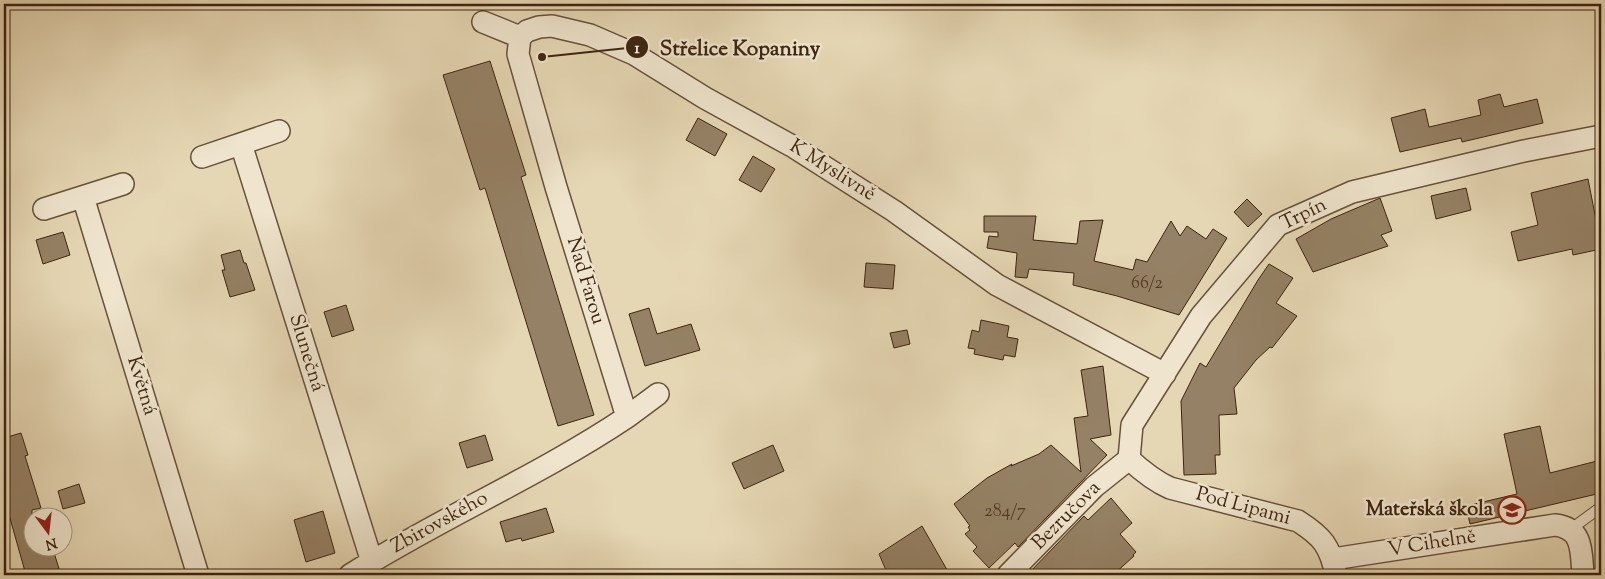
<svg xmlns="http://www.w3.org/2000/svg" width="1605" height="579" font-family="'Sorts Mill Goudy',serif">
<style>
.building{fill:#958165;stroke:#3e2410}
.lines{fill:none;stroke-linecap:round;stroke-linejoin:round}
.service-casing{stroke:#685139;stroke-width:12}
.minor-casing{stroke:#685139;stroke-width:24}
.service{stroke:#efe5ce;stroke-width:10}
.minor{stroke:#efe5ce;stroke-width:21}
.labels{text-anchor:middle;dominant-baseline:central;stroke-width:5;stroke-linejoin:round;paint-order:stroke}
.number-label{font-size:18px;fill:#543b25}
.street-label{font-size:20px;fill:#3e2410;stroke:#efe5ce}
.poi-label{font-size:20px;font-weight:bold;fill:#3e2410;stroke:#efe5ce;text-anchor:end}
.leader{fill:none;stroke:#3e2410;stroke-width:2}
.callout-dot{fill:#3e2410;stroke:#efe5ce;stroke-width:2}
.mark-label{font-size:15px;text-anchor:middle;font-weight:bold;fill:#fff}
.callout-label{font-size:21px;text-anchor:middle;font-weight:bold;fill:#3e2410;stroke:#efe5ce;stroke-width:5;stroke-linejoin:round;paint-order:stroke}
</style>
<rect width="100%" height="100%" fill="#e6d7b4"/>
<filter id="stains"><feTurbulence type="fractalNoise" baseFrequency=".004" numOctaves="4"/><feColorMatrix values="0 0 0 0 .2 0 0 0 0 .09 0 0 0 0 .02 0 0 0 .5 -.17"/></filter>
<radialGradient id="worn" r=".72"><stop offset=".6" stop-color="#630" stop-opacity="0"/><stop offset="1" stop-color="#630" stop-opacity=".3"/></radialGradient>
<path class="building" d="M490 61 526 175 521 177 594 415 558 426 485 188 480 190 443 75Z
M1500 94 1504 107 1537 99 1543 123 1462 142 1461 138 1400 152 1391 118 1425 109 1429 127 1481 115 1478 100Z
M698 118 727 134 715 156 686 140Z
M753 156 775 169 761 192 739 180Z
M1588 179 1598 230 1601 229V249L1573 255 1572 249 1518 261 1511 232 1538 225 1531 193Z
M1466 188 1471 210 1436 219 1431 196Z
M1380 198 1392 231 1381 235 1388 246 1313 272 1296 239 1331 219Z
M1247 199 1262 214 1248 227 1234 212Z
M984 216H1036L1033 240 1077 244 1080 221 1103 220 1094 261 1133 270 1136 259 1147 262 1171 221 1180 236 1187 226 1206 239 1213 229 1227 238 1179 315 1117 296 1073 285 1074 273 1029 269 1027 278 1015 277 1017 253 987 248 989 236 998 237V232H984Z
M63 232 70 255 43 264 36 240Z
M240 250 244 263H246L255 290 230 297 222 270H225L221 255Z
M866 263 895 265 893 289 864 287Z
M1269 264 1293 278 1276 303 1297 316 1272 348 1270 347 1256 360 1234 388 1237 414 1219 415 1220 455H1215L1216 474 1184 475 1181 401 1200 363 1206 367 1258 280Z
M346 305 354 330 332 337 324 312Z
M649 308 657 334 691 324 700 350 645 366 629 314Z
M981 320 1009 326 1007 337 1018 339 1015 357 1004 355 1003 360 974 354 975 349 968 348 972 330 979 332Z
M907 330 910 344 894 348 890 333Z
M1103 366 1111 435 1090 439 1107 455 1018 547 1015 543 989 568 973 551 977 547 965 534 970 530 968 527 970 526 954 504 987 478 1012 464 1011 466 1039 454 1051 445 1081 472 1074 418 1088 416 1081 370Z
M1540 426 1550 473 1601 460V493L1470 524 1466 506 1517 494 1504 434Z
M21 433 28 455 25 456 41 508 32 510V546H52L60 572 50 575H26L4 497V438Z
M485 435 493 460 467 468 459 443Z
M773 445 784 471 744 489 732 463Z
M79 484 85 503 63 509 58 491Z
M1111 498 1132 523 1120 534 1136 552 1133 555 1134 556 1113 575H1027L1084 516 1088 520Z
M546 508 554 532 522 541 521 538 506 542 500 522Z
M323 511 335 553 306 562 294 520Z
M922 526 950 575H888L879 554Z"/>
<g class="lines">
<g class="service-casing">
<path id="service" d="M1571 529 1601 507"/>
</g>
<g class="minor-casing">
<path id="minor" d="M483 22 520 37
M520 37 527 31 539 27 552 26 590 35 634 54 705 98 792 146 894 211 997 285 1165 374
M241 144 372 562
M202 157 279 131
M83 197 198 575
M44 209 123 184
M627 417 658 394
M1129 459 1132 425 1201 316 1278 225 1352 192 1524 151 1601 136
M1129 459C1142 471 1154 481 1170 488L1298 521C1323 537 1330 546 1336 575
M1333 559 1555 525C1584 528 1581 553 1583 575
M350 575C440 518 539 476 627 417L556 187 518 54 520 37
M1008 575 1094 487 1129 459"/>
</g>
<use href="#service" class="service"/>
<use href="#minor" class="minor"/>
</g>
<defs>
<g id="school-ring" transform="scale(1.4375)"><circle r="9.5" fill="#efe5ce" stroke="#8f2418" stroke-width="1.5"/><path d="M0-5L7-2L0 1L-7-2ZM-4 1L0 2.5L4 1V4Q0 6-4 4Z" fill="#8f2418"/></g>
</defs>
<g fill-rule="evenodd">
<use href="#school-ring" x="1512" y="510"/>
</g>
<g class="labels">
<g class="number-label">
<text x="1147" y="284">66/2</text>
<text x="1005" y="512">284/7</text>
</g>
<g class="street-label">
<text transform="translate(832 171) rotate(32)">K Myslivně</text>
<text transform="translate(1304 215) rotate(-26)">Trpín</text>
<text transform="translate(585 281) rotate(73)">Nad Farou</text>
<text transform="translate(306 353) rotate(73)">Slunečná</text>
<text transform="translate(141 386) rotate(73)">Květná</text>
<text transform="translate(1243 507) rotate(15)">Pod Lipami</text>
<text transform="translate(1067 516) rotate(-45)">Bezručova</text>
<text transform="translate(440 523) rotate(-29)">Zbirovského</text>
<text transform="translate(1432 544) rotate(-9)">V Cihelně</text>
</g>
<g class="poi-label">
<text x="1493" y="510">Mateřská škola</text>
</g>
</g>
<path class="leader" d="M542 57L637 47"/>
<g class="callout-dot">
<circle cx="542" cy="57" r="5"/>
<circle cx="637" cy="47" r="12"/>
</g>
<g class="mark-label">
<text x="637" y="53">1</text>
</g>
<g class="callout-label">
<text x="740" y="55">Střelice Kopaniny</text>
</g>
<rect width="1605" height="579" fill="none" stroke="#e6d7b4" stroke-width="20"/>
<rect x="5" y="5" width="1595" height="569" fill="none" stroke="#3e2410" stroke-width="2.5"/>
<rect x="10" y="10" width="1585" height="559" fill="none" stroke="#3e2410"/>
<g transform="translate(48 532) rotate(165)"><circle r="24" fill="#efe5ce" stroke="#a89882"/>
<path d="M0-4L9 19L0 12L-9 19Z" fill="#8f2418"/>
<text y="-8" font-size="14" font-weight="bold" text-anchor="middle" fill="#3e2410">N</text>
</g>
<rect width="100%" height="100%" filter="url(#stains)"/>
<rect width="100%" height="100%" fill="url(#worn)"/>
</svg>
